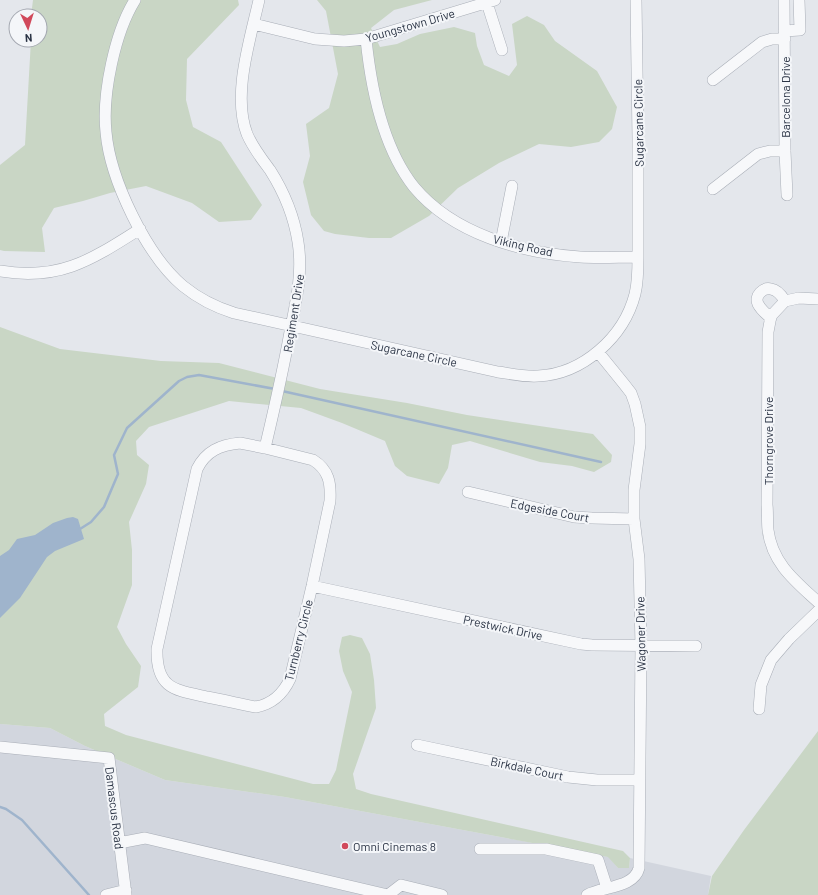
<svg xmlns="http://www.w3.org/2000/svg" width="818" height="895" font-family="Barlow,sans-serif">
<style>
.built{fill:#d2d6de}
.green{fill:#c9d6c5}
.water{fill:#9fb4cc}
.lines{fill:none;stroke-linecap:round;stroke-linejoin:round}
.stream{stroke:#9fb4cc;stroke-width:2.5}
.minor-casing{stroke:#a9aeb7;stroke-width:12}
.minor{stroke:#f7f8fa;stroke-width:11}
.poi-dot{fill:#d1495b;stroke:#f4f6f9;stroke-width:1.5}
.labels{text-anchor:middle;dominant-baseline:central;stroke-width:4;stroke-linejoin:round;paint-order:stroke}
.street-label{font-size:12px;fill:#2b3445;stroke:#f4f6f9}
.poi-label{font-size:12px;fill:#2b3445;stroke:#f4f6f9;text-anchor:start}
</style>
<rect width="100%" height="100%" fill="#e4e7ec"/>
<path class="built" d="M0 724 50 728 85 746 165 780 285 797 609 857 618 868H629L630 858 711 876 708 895H0Z"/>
<path class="green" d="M33 0H238L239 5 187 59 186 100 193 127 221 142 262 205 251 220 219 222 192 203 146 186 110 193 83 201 54 208 42 228 45 252 4 251 0 250V165L25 145 31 40H40V16H31Z
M317 0H432L394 10 371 28 380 47 397 44 420 34 454 27 475 33 477 46 484 65 509 76 517 65 512 24 527 16 544 25 555 41 597 71 617 107 612 129 599 142 571 147 539 144 499 163 458 188 429 216 391 238H369L335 234 324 231 311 215 303 182 310 156 306 124 329 108 338 74 326 11Z
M0 327 60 349 161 361 219 363 320 389 407 403 467 415 593 434 612 455 611 462 594 472 572 466 540 462 470 441 452 445 448 468 439 484 407 476 395 466 385 441 342 423 301 408 229 401 149 427 136 441 137 455 149 465 146 484 129 522 132 550V585L117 627 126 644 141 666 138 687 104 714 105 726 126 735 313 784H329L336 770 352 692 343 671 339 651 342 637 350 635 362 638 370 654 374 680 376 708 353 774 356 789 371 794 623 851 630 858 629 868H618L608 857 285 797 165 780 85 746 50 728 0 724Z
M818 731V895H708L712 876 744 830Z"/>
<path class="water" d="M73 517 78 519 84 539 55 551 47 557 20 598 0 618V556L9 550 17 539 35 535 53 523 67 518Z"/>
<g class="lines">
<path class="stream" d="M282 391 601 462
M80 529 91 522 104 507 118 474 114 455 127 428 179 381 187 377 199 375 275 389
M0 807 6 809 22 820 89 895"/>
<g class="minor-casing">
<path id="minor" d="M135 0C115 32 102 94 106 132 110 179 146 255 183 286 199 299 215 307 234 313L498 372C512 374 525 377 538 376 583 374 624 337 635 294 638 282 638 270 638 257V139L636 0
M259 0C250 40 232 95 247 134 253 148 261 158 270 170 284 192 294 216 298 242 303 273 296 302 290 332 283 371 274 410 265 448
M784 0 785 151 787 195
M487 3 502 50
M254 24 315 39 344 41 366 39 495 0
M784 31 800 30 799 0
M366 39C371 88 383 148 414 187 453 234 522 253 580 257 599 258 619 257 638 257
M713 80 762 42 772 39H785
M713 189 758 154 770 151H785
M501 242 512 186
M0 271C60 281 91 260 140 229
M818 299 799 298 785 301 771 316 768 332 767 505C768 513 767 522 768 530 772 563 795 581 818 602
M771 318C766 314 761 310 758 304 754 296 763 287 771 289 778 290 782 296 785 301
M240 443 265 448 313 460C329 470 331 483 330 501L312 586 290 679C283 694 272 704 256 707 240 704 224 700 207 697 175 690 156 689 157 649L197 469C206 451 220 445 240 443Z
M468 492 574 517 592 518 634 519
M312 586 581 644 592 645 696 646
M759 709 761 685 771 660 789 639 818 611
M417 745 568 777 597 780H639
M0 747 109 758 126 895
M119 843 145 838 388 895 401 885 442 895
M480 849H546L598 860 607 888
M106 895 126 890
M587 895C604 886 634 888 639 868L641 646 639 559 634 519V490L640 444V427L635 404 631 393 624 384 598 352"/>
</g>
<use href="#minor" class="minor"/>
</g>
<circle class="poi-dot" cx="345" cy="846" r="4"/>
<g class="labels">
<g class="street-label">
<text transform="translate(410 25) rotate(-16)">Youngstown Drive</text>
<text transform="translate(785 97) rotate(-90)">Barcelona Drive</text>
<text transform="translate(638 123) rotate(-91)">Sugarcane Circle</text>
<text transform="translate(523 245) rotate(13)">Viking Road</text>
<text transform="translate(293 313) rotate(-81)">Regiment Drive</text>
<text transform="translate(414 353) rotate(12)">Sugarcane Circle</text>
<text transform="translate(768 441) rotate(-90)">Thorngrove Drive</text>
<text transform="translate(550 510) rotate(11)">Edgeside Court</text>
<text transform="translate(503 627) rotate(12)">Prestwick Drive</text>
<text transform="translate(640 634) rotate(-91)">Wagoner Drive</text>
<text transform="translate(298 640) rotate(-76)">Turnberry Circle</text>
<text transform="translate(527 768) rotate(12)">Birkdale Court</text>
<text transform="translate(115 808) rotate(83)">Damascus Road</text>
</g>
<g class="poi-label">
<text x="353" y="846">Omni Cinemas 8</text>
</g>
</g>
<g transform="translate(28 28) rotate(176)"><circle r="19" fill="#f4f6f9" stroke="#a4a8b1"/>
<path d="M0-3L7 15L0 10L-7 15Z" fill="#d1495b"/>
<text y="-6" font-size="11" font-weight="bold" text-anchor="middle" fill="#2b3445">N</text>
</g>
</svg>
